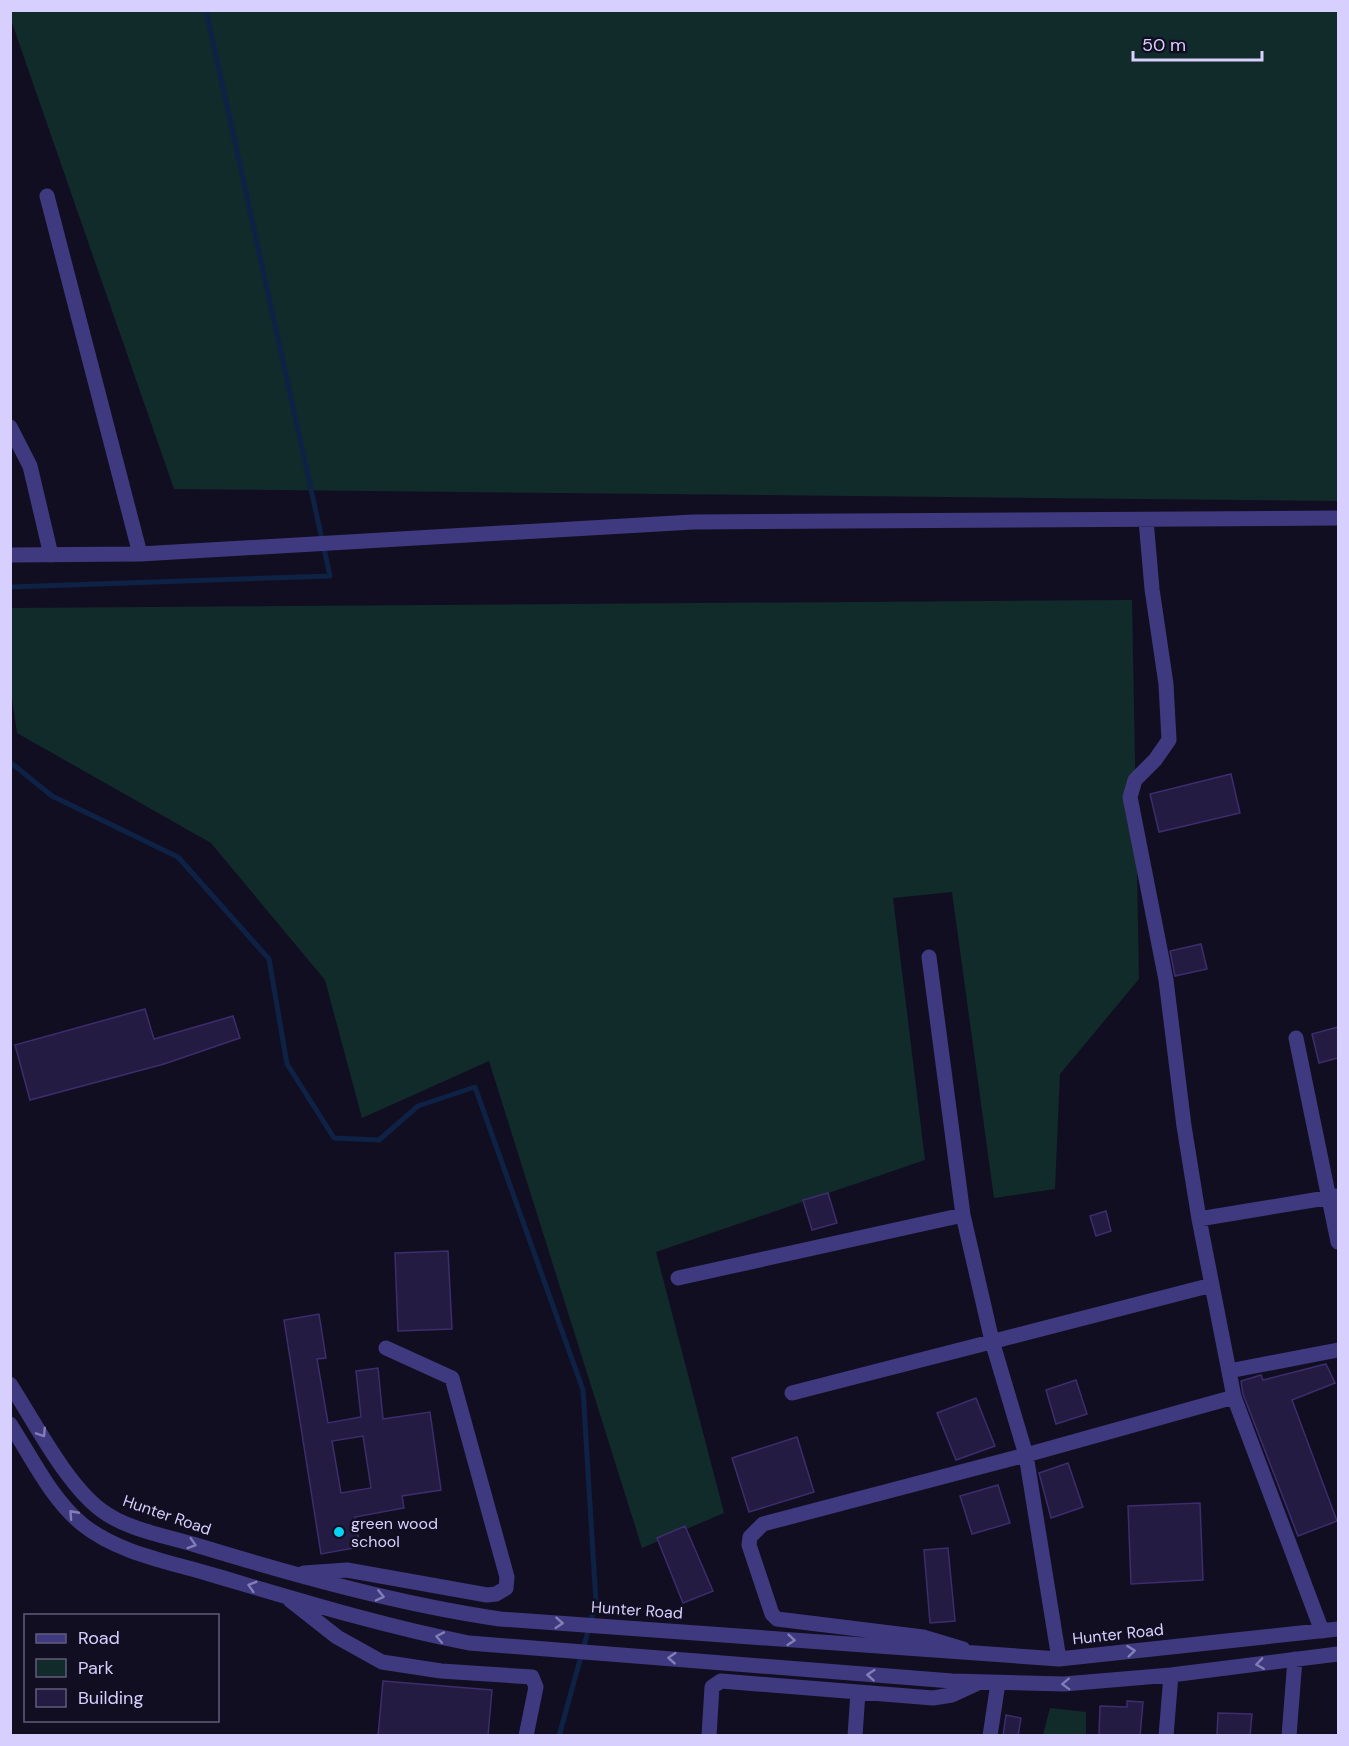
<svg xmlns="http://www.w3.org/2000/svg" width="1349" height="1746" font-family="'DM Sans',sans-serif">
  <rect width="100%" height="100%" fill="#120e22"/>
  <path fill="#112b2b" d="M10,11h1328v490l-1164,-12 -163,-469z
    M1132,600l7,379 -79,95 -5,115 -61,9 -42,-306 -59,6 32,262 -269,92 68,261 -82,35 -153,-487 -127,57 -37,-138 -114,-137 -194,-110 -6,-41 -1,-84z
    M1050,1708l36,4v23h-43z"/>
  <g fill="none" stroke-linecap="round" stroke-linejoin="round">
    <path stroke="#0e2246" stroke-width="5" d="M10,587l320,-11 -124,-566
      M10,762l42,34 126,61 91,102 18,105 47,74 45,2 39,-34 57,-19 108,303 13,212 -37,134"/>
  </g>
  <path fill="#241b42" stroke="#3c2d6d" stroke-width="1.5" fill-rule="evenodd" d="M1231,774l9,39 -81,19 -9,-38z
    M1201,944l6,25 -32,7 -5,-25z
    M145,1009l9,30 79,-23 7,22 -76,26 -134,36 -15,-55z
    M1338,1027v31l-19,5 -7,-29z
    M828,1193l9,30 -25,7 -9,-30z
    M1106,1211l5,20 -15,5 -6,-20z
    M448,1251l4,78 -54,2 -3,-78z
    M319,1314l7,44 -9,1 11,64 33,-6 -5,-46 22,-3 5,51 47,-7 11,78 -39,6 2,12 -49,9 5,30 -39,7 -37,-234zM363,1436l8,52 -30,5 -9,-52z
    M1326,1364l9,19 -43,17 45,121 -39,15 -55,-142 -2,-13 20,-6 2,5z
    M1076,1380l11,34 -31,10 -10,-34z
    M976,1398l19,48 -39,14 -19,-47z
    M797,1437l17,55 -65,20 -17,-54z
    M1068,1463l15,44 -32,11 -12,-45z
    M998,1485l12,38 -38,11 -12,-38z
    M1200,1503l3,77 -72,4 -3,-78z
    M685,1526l28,65 -30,12 -26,-65z
    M948,1548l7,73 -25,2 -6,-73z
    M383,1681l109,9 -4,46h-110z
    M1127,1701l16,1 -3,34h-41l1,-30 27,1z
    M1218,1713l34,1 -2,22h-33z
    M1006,1715l15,3 -3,18h-15z"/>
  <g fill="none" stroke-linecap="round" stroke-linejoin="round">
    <path stroke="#3f3a7f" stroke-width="15" d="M47,196l93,358
      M10,427l20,39 21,89
      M1146,520l6,69 14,95 3,56 -14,20 -20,20 -5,17 36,183 18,146 15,93 35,178 88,234
      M10,555l130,-1 553,-32 645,-4
      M929,957l34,258 29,126 34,114 33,204
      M1296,1038l42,204
      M1199,1219l139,-23
      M678,1278l285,-63
      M1229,1371l109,-21
      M10,1384c24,37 56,100 91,126 26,20 66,26 98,36 99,30 199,58 301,73l559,40 279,-30
      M792,1393l420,-108
      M10,1424c21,32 41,75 72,100 35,29 88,38 131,51 85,25 169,51 256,68l483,38 112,3 107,-9 167,-21
      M304,1573l43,-3 140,25 9,-1 10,-6 1,-11 -55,-199 -66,-30
      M290,1600l47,37 45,25 59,9 91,6 4,10 -10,49
      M963,1649l-40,-12 -146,-18 -5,-5 -23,-69 1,-8 13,-13 263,-69 208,-58
      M709,1736l3,-49 9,-6 212,17 19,-3 24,-11
      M855,1736l3,-44
      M990,1736l8,-53
      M1166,1736l5,-61
      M1289,1736l6,-77"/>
  </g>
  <defs><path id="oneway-chevron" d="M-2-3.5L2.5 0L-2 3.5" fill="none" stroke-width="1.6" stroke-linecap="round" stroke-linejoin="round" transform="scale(1.5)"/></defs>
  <g stroke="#837eb8">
    <use href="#oneway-chevron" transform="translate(42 1433) rotate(57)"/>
    <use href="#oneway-chevron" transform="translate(73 1514) rotate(-132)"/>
    <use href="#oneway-chevron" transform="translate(192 1544) rotate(17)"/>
    <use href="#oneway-chevron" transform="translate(252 1586) rotate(-163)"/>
    <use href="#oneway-chevron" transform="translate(380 1596) rotate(13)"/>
    <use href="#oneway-chevron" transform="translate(559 1623) rotate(4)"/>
    <use href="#oneway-chevron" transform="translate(440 1637) rotate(-169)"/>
    <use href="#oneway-chevron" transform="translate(791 1640) rotate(5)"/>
    <use href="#oneway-chevron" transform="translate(1131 1651) rotate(-6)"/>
    <use href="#oneway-chevron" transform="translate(672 1658) rotate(-176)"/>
    <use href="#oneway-chevron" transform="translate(1260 1664) rotate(172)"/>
    <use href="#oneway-chevron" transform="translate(871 1675) rotate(-176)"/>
    <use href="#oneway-chevron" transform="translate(1066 1684) rotate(178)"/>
  </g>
  <circle fill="#07d3f3" stroke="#120e22" stroke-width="2" cx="339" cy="1532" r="6"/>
  <g text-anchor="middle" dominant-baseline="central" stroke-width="5" stroke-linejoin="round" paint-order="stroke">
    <g font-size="16" fill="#d7d0fe" stroke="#120e22">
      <text transform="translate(167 1515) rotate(19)">Hunter Road</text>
      <text transform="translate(637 1610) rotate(4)">Hunter Road</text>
      <text transform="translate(1118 1634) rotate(-6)">Hunter Road</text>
    </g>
    <g font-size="16" fill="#d7d0fe" stroke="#120e22" text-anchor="start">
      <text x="351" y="1523">green wood<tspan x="351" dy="18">school</tspan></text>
    </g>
  </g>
  <rect width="1349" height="1746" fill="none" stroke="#d7d0fe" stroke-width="24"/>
  <rect x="24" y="1614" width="195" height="108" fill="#120e22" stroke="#615c7a" stroke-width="1.5"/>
  <rect x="36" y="1634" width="30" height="9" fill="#3f3a7f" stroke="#615c7a" stroke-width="1.5"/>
  <text x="78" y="1644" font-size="18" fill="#d7d0fe">Road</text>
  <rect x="36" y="1659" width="30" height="18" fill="#112b2b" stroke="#615c7a" stroke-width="1.5"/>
  <text x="78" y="1674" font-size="18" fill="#d7d0fe">Park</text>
  <rect x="36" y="1689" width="30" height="18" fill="#241b42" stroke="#615c7a" stroke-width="1.5"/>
  <text x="78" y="1704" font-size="18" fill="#d7d0fe">Building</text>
  <path d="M1133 51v9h129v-9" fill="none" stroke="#d7d0fe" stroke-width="3"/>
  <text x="1142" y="51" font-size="18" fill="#d7d0fe" stroke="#120e22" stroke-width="4.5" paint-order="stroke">50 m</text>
</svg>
